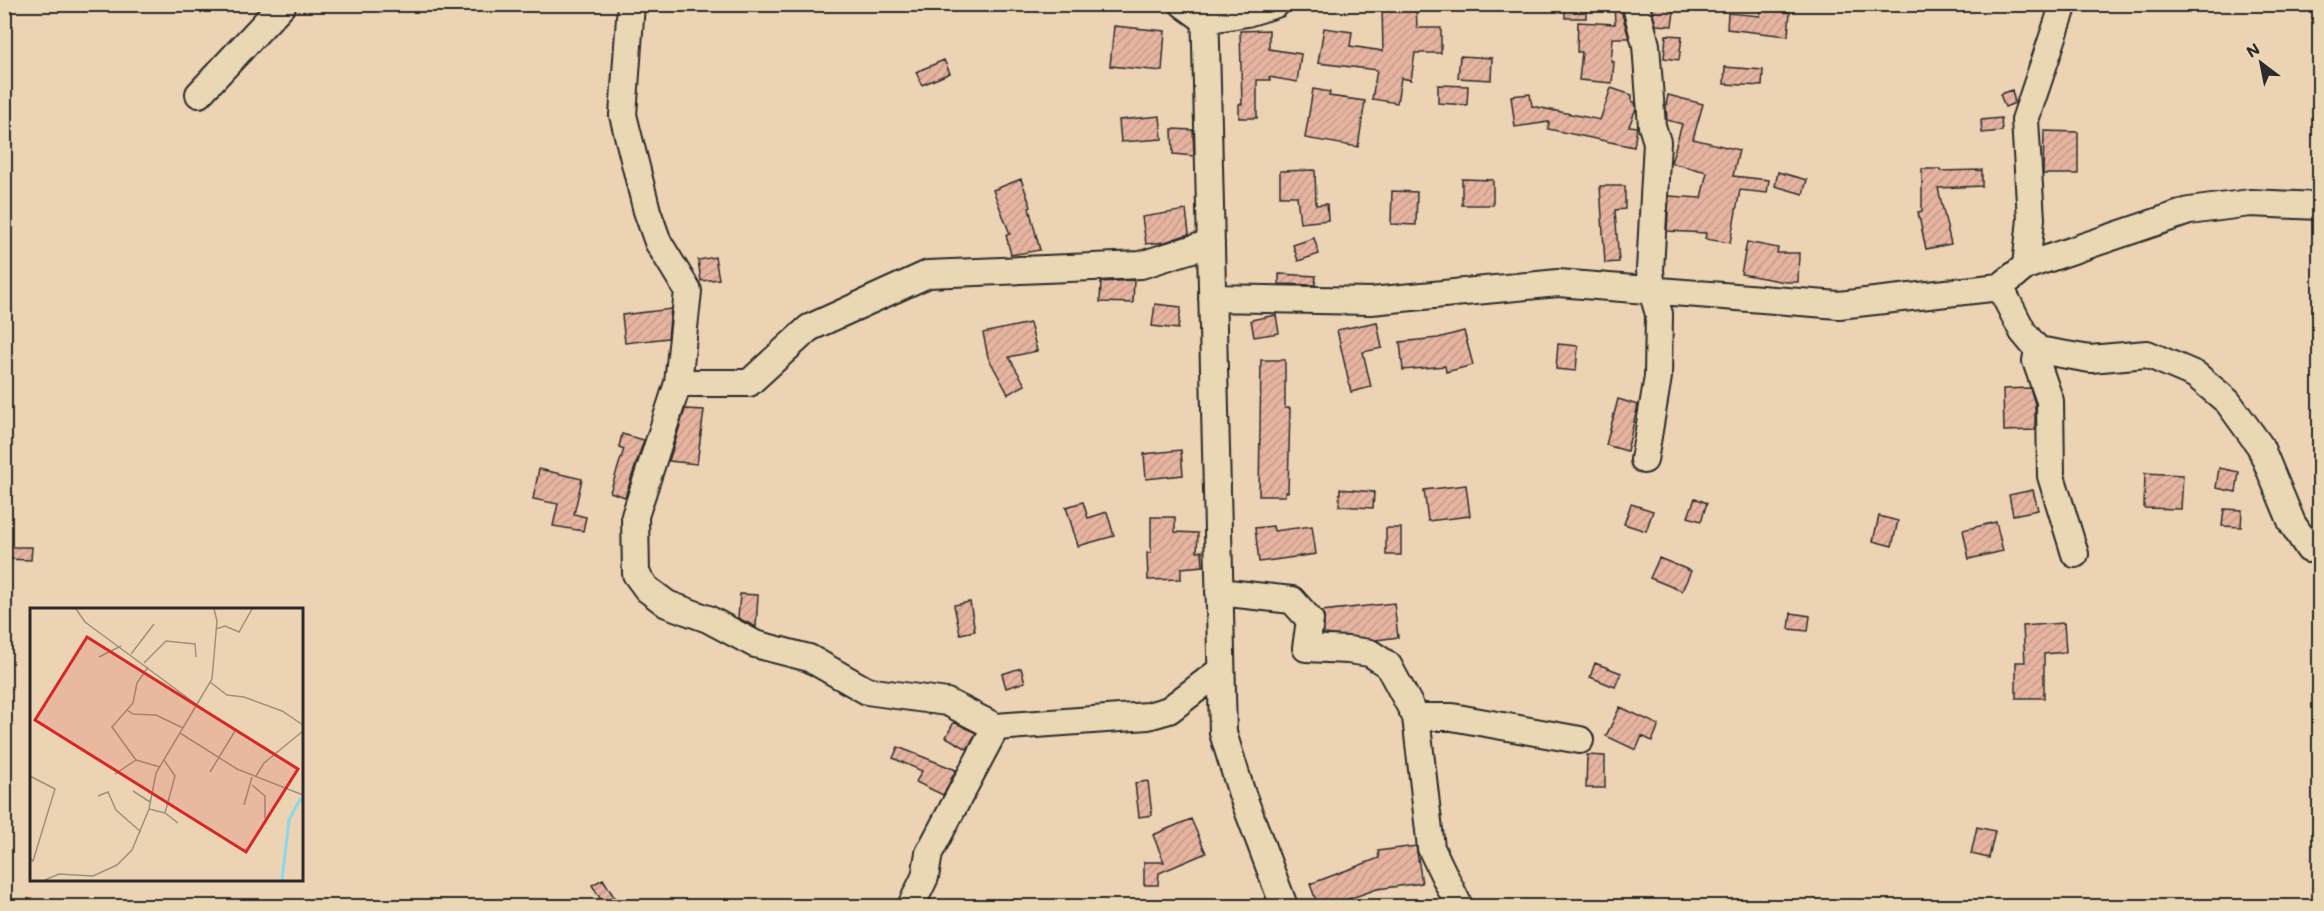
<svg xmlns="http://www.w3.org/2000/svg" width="2324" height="911" font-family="Mali,sans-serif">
  <defs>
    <pattern id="building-hatch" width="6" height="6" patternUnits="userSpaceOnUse" patternTransform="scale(1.5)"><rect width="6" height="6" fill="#e6b4a0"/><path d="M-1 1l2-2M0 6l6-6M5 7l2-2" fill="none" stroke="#c59b8a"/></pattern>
  </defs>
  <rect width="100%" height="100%" fill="#ecd3b3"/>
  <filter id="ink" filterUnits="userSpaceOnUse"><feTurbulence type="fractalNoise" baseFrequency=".0167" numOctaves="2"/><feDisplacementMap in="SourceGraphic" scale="12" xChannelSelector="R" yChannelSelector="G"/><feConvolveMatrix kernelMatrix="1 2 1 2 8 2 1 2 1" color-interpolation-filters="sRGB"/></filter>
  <g filter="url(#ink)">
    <path fill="url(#building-hatch)" stroke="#2b2b2b" stroke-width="1.5" d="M1416,4l1,24h24v25h-26l-4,27 -10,-2 -4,25 -25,-4 5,-29 -59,-7 6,-35 28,4 -2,14 33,5 -1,-46z
      M1565,4h21v14h-21z
      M1614,4h9l-1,10 7,24h-16l-2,24h3l-2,21 -33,-3 3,-28h-5l1,-30 37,2z
      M1654,4h21l-3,22 -16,-1 -3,-11z
      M1761,10l29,2 -2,24 -61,-7 1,-16 32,3z
      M1114,26l51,5 -3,40 -52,-5z
      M1269,30v19l32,5 -4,28 -28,-5 1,3h-13v38h-18v-14h3l-2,-73z
      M1666,35l16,1 -3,24 -15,-2z
      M1460,56l32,2 -1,22 -33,-2z
      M944,60l6,13 -28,12 -6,-13z
      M1725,67l38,3 -1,16 -38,-2z
      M1438,85l30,1 -1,19 -29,-2z
      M1611,88l21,7v7h3l1,7 -7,17 8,1 -3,20 -86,-18 1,-7 -34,5 -4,-31 19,-2 2,12 68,14z
      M1313,89l17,3 -1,4 36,5 -7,46 -53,-9z
      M2012,90l3,13 -10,4 -5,-13z
      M1668,95l35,9 -10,35 46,11 -6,26 36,4 -2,13 -27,-3 -10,53 -25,-4 1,-6 -39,-2 2,-35 32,2 6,-26 -36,-9 11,-39 -15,-4 -1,-14z
      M1160,116l2,23 -41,3 -2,-22z
      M2001,118l1,13 -20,2 -1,-13z
      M1172,129l21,1 1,26 -21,-2z
      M2044,131l34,1v42h-35z
      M1922,169h18v2l42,-1v16l-44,2 13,56 -25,5 -8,-37 4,-1z
      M1315,170l1,35 11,-1 1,16 -28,3 -3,-27h-17v-25z
      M1778,172l29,8 -4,14 -28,-8z
      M1021,179l10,28 -2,1 11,42 -29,5 -5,-20 4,-1 -17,-44z
      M1462,179l31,1v25h-31z
      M1600,186h25v23l-10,1 4,52 -14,1z
      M1392,191l25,1 -1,33 -25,-1z
      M1186,210l3,24 -24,8 -19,2 -4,-27z
      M1314,238l5,16 -21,7 -5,-16z
      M1747,242l31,6 -1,5h22l-1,29h-13l-44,-8z
      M715,257l4,22 -18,2 -3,-21z
      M1279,274l37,2 -1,9 -36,-1z
      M1134,280l-1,23 -33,-1 1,-20z
      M1155,304l26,3 -3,22 -26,-3z
      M671,309l-3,29 -43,5 -3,-28z
      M1276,315l3,18 -25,4 -3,-17z
      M1377,322l5,26 -19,4 8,35 -20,5 -14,-62z
      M1030,323l7,28 -28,6 16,28 -17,9 -20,-37 -5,-24z
      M1464,331l9,34 -27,7 -1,-6 -42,4 -3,-28 38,-4z
      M1558,344l20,2 -2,25 -20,-2z
      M1261,360h24v48h5l-2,84h-3v4h-26z
      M2030,388l5,16v26l-31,1 -1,-42z
      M1618,399l20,6 -11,46 -21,-6z
      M685,409l19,1 -7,54 -28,-3z
      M622,434l22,6 -19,57 -15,-5 14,-43 -5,-2z
      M1181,450l2,25 -37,4 -2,-25z
      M2219,468l20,4 -3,20 -20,-4z
      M539,469l43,10 -8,35 12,3 -3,14 -30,-5 5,-22 -25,-5z
      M2145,473l38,2 -2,34 -37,-1z
      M1466,485l4,31 -42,5 -4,-31z
      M1340,489l34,3 -1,16 -34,-2z
      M2033,490l5,20 -25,5 -4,-20z
      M1695,498l12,5 -6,18 -13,-4z
      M1083,502l5,16 19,-6 7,24 -36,10 -12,-39z
      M1631,504l22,7 -7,20 -22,-7z
      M2224,509l18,1 -1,17 -19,-1z
      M1879,516l19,5 -6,25 -19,-5z
      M1151,517h24v15l23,1 -1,19 5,-1 1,15 -22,2v11l-33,1 -1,-27h4z
      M1996,522l7,29 -34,8 -6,-29z
      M1273,526l1,5 38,-5 4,28 -57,8 -4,-34z
      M1386,528h15v27h-15z
      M5,547h27l-1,13 -26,-1z
      M1659,558l32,13 -9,20 -32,-13z
      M740,594l18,1 -2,32 -18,-9z
      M970,602l5,29 -15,3 -6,-29z
      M1394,603l4,34 -22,3 -52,-6v-18l-2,-5z
      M1791,613l19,3 -2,15 -19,-2z
      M2064,623l2,29 -22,2v44h-28v-36h9l-2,-36z
      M1595,663l26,10 -6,14 -25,-10z
      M1021,668l4,14 -19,6 -4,-14z
      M1620,707l39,18 -7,16 -10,-5 -6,14 -30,-14z
      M954,722l22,11 -9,16 -21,-12z
      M898,747l58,23 -13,25 -27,-13 6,-11 -29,-13z
      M1587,755l18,1v32h-19z
      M1148,781l4,34 -13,2 -4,-34z
      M1191,819l15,34 -47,20 -1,12h-14v-23h20l-11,-27z
      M1977,827l18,4 -6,27 -18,-4z
      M1416,846l6,37 -45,6 -48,17h-11l-8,-22 69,-26 -1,-7z
      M603,879l11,18 -11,6 -11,-18z"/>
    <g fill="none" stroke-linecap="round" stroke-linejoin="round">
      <defs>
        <path id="minor" d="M631,4l-8,111 24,96 11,31 30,49 -10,92 -43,133 1,58 11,15 20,15 41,15 47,25 54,14 58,33 80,11 49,25 152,-11 21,-6 52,-40
          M1183,4l22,16 42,-7 29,-9
          M1205,4l18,729 19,61 42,112
          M1637,10l9,35 6,81 5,16 -7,128 2,21 7,23 -1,63 -14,83
          M199,94l84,-90
          M2026,266l5,-47 -6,-99 39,-116
          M2000,287l23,45 15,18 52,9 57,-5 49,21 32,27 32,44 32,77 17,26
          M1212,298l159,3 187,-18 281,22 161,-18 26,-21 163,-55 61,-8 70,3
          M2038,350l-2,11 14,40 1,75 24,78
          M678,383h71l60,-55 119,-54 213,-9 70,-22
          M1219,592l73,8 18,20 -4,28 42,2 22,3 18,12 28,52 15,131 28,58
          M1416,717h36l128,23
          M911,906l14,-29 4,-24 67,-126"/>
      </defs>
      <use href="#minor" stroke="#2b2b2b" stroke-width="30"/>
      <use href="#minor" stroke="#ead8b5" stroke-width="26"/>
    </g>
  </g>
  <g transform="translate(30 608)">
    <rect width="273" height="273" fill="#ecd3b3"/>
    <path fill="none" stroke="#8bd7eb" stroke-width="3" d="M252,272l7,-60 12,-22"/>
    <path fill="none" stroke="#9f907d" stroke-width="1.5" d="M46,1l9,13 119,88M186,21l9,-3 14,6 13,-23M101,46l23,-30M69,49l22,-11M114,55l22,-22 29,3 1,13M118,59l-11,16 -4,20 -21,24 24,33 24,7M180,74l17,13 17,2 38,14 21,14M97,102l6,4 23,1 27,13M150,125l57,36 66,26M134,152l11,16 -10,37M180,164l25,-41M85,166l21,-14M0,168l25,13 -22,72 -3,-3M226,168l8,-13 39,-32M222,177l13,11v22M103,183l17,11M68,188l10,-4 8,18 25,22M214,197l8,-28M119,201l16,4 13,10M15,272l14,-6 34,2 24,-11 15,-15 17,-41 7,-36 56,-94 5,-58 -3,-12"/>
    <path fill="#d62828" fill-opacity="0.15" stroke="#d62828" stroke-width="3" d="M57,29l211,132 -52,83 -211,-132z"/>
    <rect width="273" height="273" fill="none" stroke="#2b2b2b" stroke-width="3"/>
  </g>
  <rect width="2324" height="911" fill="none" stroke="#ead8b5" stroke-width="24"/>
  <rect x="12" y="12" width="2300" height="887" fill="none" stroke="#2b2b2b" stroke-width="2" filter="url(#ink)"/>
  <g transform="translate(2261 63) rotate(328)" stroke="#ead8b5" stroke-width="4.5" paint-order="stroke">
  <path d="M0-4.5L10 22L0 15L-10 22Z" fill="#2b2b2b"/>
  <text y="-9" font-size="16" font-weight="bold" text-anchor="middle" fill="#2b2b2b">N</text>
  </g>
</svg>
